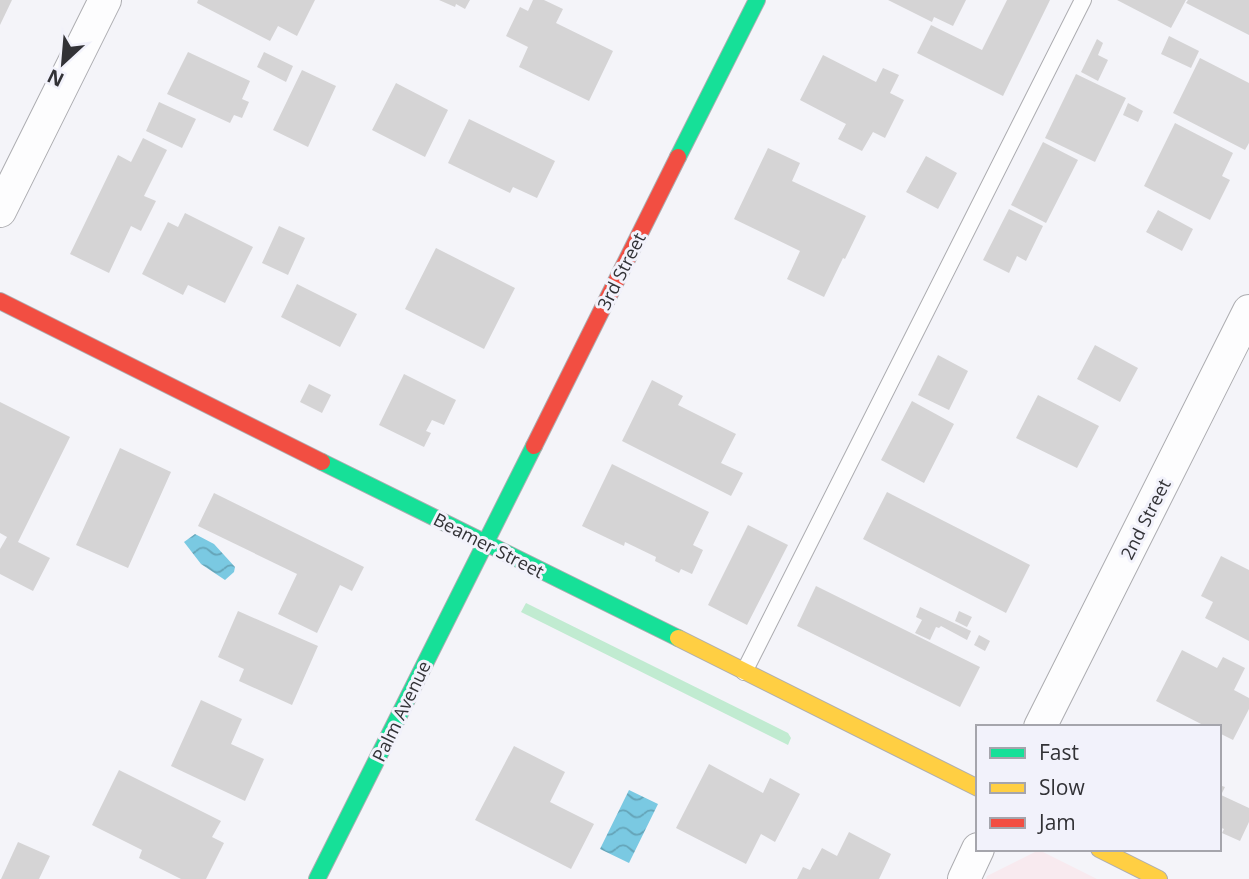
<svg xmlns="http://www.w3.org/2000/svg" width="1249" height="879" font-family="'Open Sans',sans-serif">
  <defs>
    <pattern id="water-waves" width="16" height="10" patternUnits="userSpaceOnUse" patternTransform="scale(1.75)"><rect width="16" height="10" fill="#7ac9e2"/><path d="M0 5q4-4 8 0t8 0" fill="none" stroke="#65a4b8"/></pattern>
  </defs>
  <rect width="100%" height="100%" fill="#f4f4f9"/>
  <path fill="#f8eaef" d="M1039,850l58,29h-111l1,-3z"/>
  <path fill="#c1ebd1" d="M526,603l262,130 3,5 -3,7 -267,-133z"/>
  <path fill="url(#water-waves)" d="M195,534l19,10 21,23 -1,5 -9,8 -24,-16 -17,-22z
    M629,790l29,14 -29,59 -29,-14z"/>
  <path fill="#d5d4d5" d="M0,0h12l-12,25z
    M198,0h117l-18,36 -19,-10 -8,15 -73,-38z
    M439,0h31l-5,9 -9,-5 -1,3z
    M533,0h11l19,9 -7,14 57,28 -24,50 -70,-34 9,-20 -22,-11 14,-29 8,4z
    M888,0h78l-13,26 -19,-9 -2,5z
    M1007,0h43l-47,96 -86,-43 14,-28 51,25z
    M1117,0h69l-15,28z
    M1188,0h61v35l-63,-32z
    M1169,36l30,15 -8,17 -30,-14z
    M1097,39l6,4 -5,12 10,5 -10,21 -17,-9z
    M188,52l62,29 -8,18 7,3 -7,16 -8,-3 -4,8 -63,-29z
    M264,52l29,14 -7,16 -29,-15z
    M823,55l53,27 7,-14 16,7 -9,18 14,7 -19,38 -12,-6 -11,19 -24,-12 8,-15 -46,-24z
    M1200,58l49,25v60l-4,7 -72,-37z
    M302,70l34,16 -28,61 -35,-17z
    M1076,74l50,24 -31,64 -50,-24z
    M396,83l52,27 -23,47 -53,-27z
    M159,102l37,17 -14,29 -36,-17z
    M1128,103l15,8 -5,11 -15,-7z
    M469,119l86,42 -18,37 -24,-11 -3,6 -62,-30z
    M1175,123l58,30 -11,23 8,4 -20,40 -66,-34z
    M143,138l24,12 -23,46 12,5 -15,30 -10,-5 -22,47 -39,-19 48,-99 13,7z
    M1043,142l35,18 -32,63 -35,-18z
    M768,148l32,15 -8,18 74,35 -21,43 -2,-1 -19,39 -37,-18 13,-28 -66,-32z
    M926,156l31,17 -19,36 -32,-17z
    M1009,209l34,17 -17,35 -9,-5 -8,17 -26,-13z
    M1158,210l35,19 -11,22 -36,-19z
    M185,213l68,34 -28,56 -37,-18 -5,10 -41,-21 26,-52 10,5z
    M279,226l26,12 -17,37 -26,-12z
    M436,248l79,40 -31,61 -79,-40z
    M297,284l60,30 -17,33 -59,-30z
    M1095,345l43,23 -18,34 -43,-23z
    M938,355l30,16 -19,39 -31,-15z
    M404,374l52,26 -12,25 -12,-5 -6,11 5,2 -7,14 -45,-22z
    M652,380l31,16 -5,9 58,29 -15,29 22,10 -12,23 -109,-55z
    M309,384l22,11 -9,18 -22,-11z
    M1038,395l61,31 -22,42 -61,-30z
    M912,401l42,23 -30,59 -43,-23z
    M0,402l70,35 -52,105 32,16 -17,33 -33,-17v-25l7,-12 -7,-4z
    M120,448l51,24 -43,96 -52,-23z
    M612,464l97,48 -16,33 10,5 -11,24 -11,-5 -2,4 -24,-12 1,-4 -31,-15 -1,4 -42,-20z
    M887,492l143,73 -24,48 -143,-74z
    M214,493l150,74 -12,24 -12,-6 -23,48 -39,-19 19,-40 -99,-48z
    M748,525l40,20 -41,80 -39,-20z
    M1221,556l28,14v71l-44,-23 8,-16 -12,-6z
    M816,586l164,81 -20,40 -163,-81z
    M920,607l51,24 -4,9 -26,-14 -2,2 -3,-1 -6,13 -15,-7 7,-13 -6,-3z
    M238,611l80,35 -26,59 -53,-24 5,-12 -26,-12z
    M959,611l13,6 -5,10 -12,-6z
    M979,635l11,6 -5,10 -11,-6z
    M1182,650l35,18 6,-11 22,11 -11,22 15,8v11l-16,31 -14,-7v-6h-12l-51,-26z
    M201,700l41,19 -11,25 33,15 -19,42 -74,-35z
    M514,746l51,26 -15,30 44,22 -23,45 -96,-49z
    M709,764l54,29 7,-15 30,16 -25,48 -14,-8 -15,30 -70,-36z
    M119,770l102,51 -9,16 12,6 -18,36h-25l-42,-21 3,-8 -50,-25z
    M1219,785l6,2 -4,8 28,13v14l-9,19 -18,-8 2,-4 -5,-2z
    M849,832l42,22 -12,25h-82l6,-12 7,3 12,-22 15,8z
    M18,842l32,14 -11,23h-38z"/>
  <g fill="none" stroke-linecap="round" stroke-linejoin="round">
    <defs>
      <path id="lane" d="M744,672l339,-672"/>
      <path id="street" d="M0,211l105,-211
        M1040,727l209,-416
        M964,879l14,-30"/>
      <path id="fast" d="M678,157l79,-157
        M322,462l356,176
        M317,879l217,-433"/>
      <path id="slow" d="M678,638l300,150
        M1099,849l60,30"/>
      <path id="jam" d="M0,301l322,161
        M534,446l144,-289"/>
    </defs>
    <use href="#lane" stroke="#acacb0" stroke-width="18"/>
    <use href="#street" stroke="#acacb0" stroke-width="34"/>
    <use href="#fast" stroke="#acacb0" stroke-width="18"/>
    <use href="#slow" stroke="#acacb0" stroke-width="18"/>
    <use href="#jam" stroke="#acacb0" stroke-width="18"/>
    <use href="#lane" stroke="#fdfdfe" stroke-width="16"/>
    <use href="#street" stroke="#fdfdfe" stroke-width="32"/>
    <use href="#fast" stroke="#16e098" stroke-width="16"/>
    <use href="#slow" stroke="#ffcf43" stroke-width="16"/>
    <use href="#jam" stroke="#f24e42" stroke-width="16"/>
  </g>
  <g text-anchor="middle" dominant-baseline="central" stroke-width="6" stroke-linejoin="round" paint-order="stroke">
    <g font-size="18" fill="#323236" stroke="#f2f2fb">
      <text transform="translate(621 271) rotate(-63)">3rd Street</text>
      <text transform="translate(1145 519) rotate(-63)">2nd Street</text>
      <text transform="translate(489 545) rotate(27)">Beamer Street</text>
      <text transform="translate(401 711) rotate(-64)">Palm Avenue</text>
    </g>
  </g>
  <rect x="976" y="725" width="245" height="126" fill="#f2f2fb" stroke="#a5a5ac" stroke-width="2"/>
  <rect x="990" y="748" width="35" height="10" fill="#16e098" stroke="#a5a5ac" stroke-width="2"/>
  <text x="1039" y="760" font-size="21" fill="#323236">Fast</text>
  <rect x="990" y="783" width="35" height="10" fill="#ffcf43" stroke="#a5a5ac" stroke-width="2"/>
  <text x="1039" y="795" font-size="21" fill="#323236">Slow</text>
  <rect x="990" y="818" width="35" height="10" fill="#f24e42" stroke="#a5a5ac" stroke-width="2"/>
  <text x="1039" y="830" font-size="21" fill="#323236">Jam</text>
  <g transform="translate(63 63) rotate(206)" stroke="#f2f2fb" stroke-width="5" paint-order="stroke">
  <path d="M0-5L12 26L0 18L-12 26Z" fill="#323236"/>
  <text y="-10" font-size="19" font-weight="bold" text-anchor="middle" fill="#323236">N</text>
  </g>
</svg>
